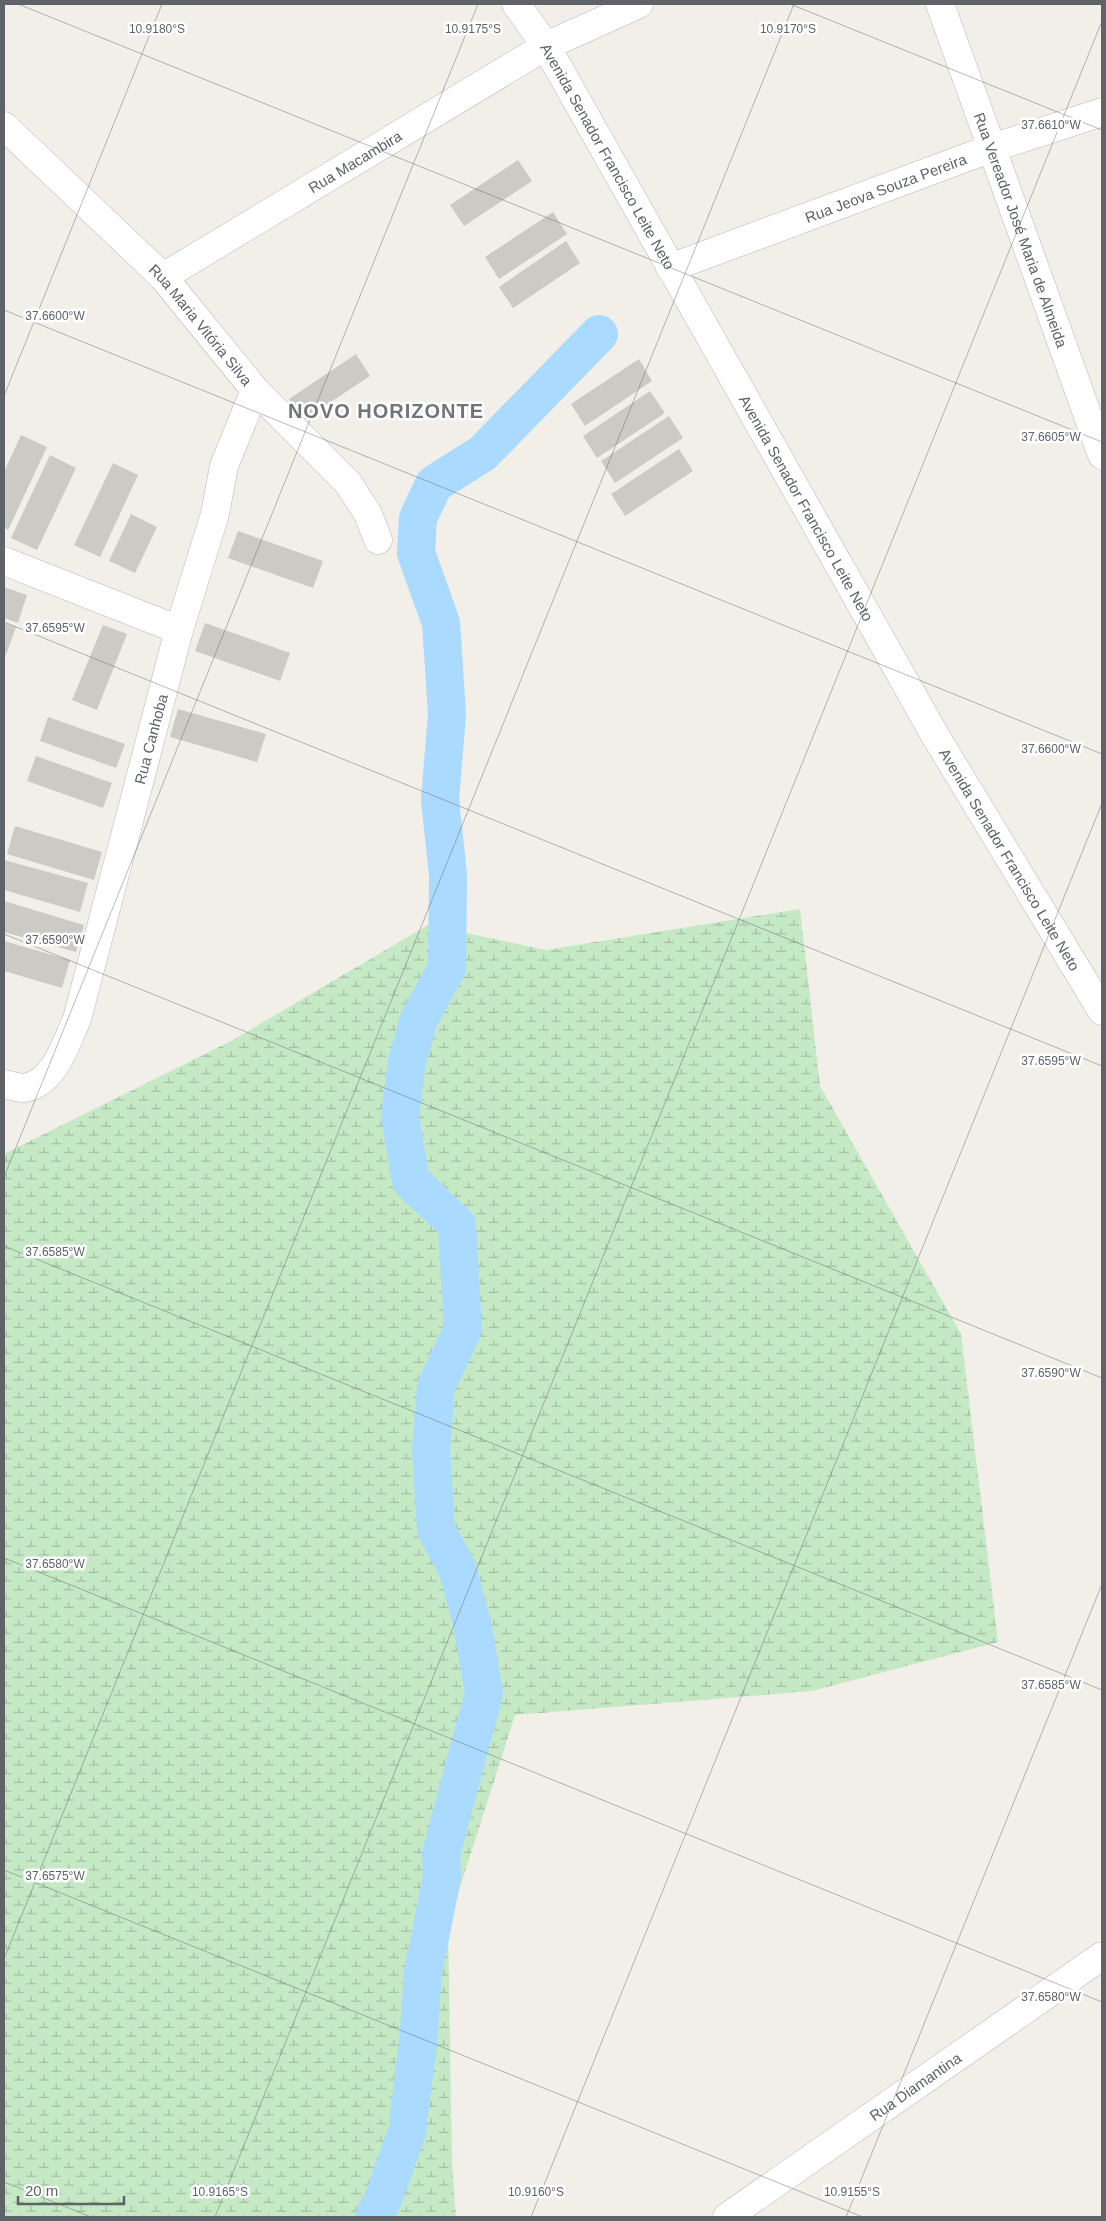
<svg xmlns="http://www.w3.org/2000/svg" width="1106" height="2221" font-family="Arial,sans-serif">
  <defs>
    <pattern id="wetland-marsh" width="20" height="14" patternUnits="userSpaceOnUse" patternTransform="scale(1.25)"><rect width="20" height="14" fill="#c5e8c5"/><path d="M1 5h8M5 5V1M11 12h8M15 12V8" fill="none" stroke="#a3c0a4"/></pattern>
  </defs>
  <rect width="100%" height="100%" fill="#f1efe8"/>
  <path fill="url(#wetland-marsh)" d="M800,909l20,177 141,248 37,308 -186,49 -297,24 -67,210 4,238 4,54h-452v-1063l229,-114 195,-115 118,25z"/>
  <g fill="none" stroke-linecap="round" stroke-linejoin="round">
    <path stroke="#aadaff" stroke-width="38" d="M374,2217l9,-18 24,-67 11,-89 5,-71 19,-95 -1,-23 43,-161 -12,-70 -15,-55 -21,-38 -5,-82 5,-61 27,-58 -6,-104 -46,-44 -11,-64 7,-56 12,-42 28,-51 1,-93 -8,-75 7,-86 -6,-91 -25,-70 2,-35 16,-34 49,-31 116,-119"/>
  </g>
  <path fill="#cccac5" d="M518,160l14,21 -68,45 -14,-21z
    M553,212l14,22 -68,45 -14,-22z
    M566,241l14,22 -67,45 -14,-21z
    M356,354l14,22 -68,45 -13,-22z
    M639,359l13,22 -67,45 -14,-22z
    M650,391l15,22 -68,45 -14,-22z
    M669,416l14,22 -68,45 -14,-22z
    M21,435l26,12 -39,83 -4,-3v-55z
    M679,449l14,22 -68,45 -14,-22z
    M50,455l26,13 -39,82 -26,-12z
    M113,463l25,12 -38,82 -26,-12z
    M131,514l26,13 -22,46 -26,-12z
    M238,531l85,30 -10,27 -85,-30z
    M4,587l23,8 -9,28 -14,-5z
    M4,623l12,4 -10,28 -2,-1z
    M205,623l85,30 -10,28 -85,-30z
    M103,625l24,9 -30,76 -25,-10z
    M178,709l88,25 -9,28 -87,-25z
    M48,717l77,27 -9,24 -76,-27z
    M36,756l76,27 -9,25 -76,-27z
    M15,826l87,26 -8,28 -87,-26z
    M4,860l84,23 -8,29 -76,-22z
    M4,901l80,24 -8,27 -72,-20z
    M4,941l66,19 -8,28 -58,-17z"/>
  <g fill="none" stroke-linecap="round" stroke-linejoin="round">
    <defs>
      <g id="street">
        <path id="s1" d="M516,4l30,42 390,691 166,274"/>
        <path id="s2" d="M940,4l162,451"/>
        <path id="s3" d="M4,126l159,151 92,113 93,93 20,31 10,26"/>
        <path id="s4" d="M670,268l322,-120 110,-36"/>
        <path id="s5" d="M163,277l383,-231 93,-42"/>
        <path d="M4,561l175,69"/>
        <path id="s6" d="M4,1084c6,1 13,4 19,4 31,-3 43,-45 54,-69l102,-389 36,-116 9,-48 31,-76"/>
        <path id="s7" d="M727,2217l375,-261"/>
      </g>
    </defs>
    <use href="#street" stroke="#b5b8bc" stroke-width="29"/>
    <use href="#street" stroke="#fff" stroke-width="28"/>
  </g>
  <path fill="none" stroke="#5f6368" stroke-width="1" stroke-opacity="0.45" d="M18,4l1084,438M790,4l312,126M4,310l1098,444M4,396l158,-392M4,622l1098,444M4,934l1098,444M4,1177l474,-1173M4,1246l1098,444M4,1558l1098,444M4,1870l859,347M4,1959l790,-1955M4,2182l87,35M215,2217l887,-2196M531,2217l571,-1414M846,2217l256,-633"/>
  <g text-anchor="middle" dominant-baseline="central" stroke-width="5" stroke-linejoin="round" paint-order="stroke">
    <g font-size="15" fill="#5f6368" stroke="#fff">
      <text stroke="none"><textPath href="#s1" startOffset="178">Avenida Senador Francisco Leite Neto</textPath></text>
      <text stroke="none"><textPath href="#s5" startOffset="224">Rua Macambira</textPath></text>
      <text stroke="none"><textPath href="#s4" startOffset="230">Rua Jeova Souza Pereira</textPath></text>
      <text stroke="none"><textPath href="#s2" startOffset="240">Rua Vereador José Maria de Almeida</textPath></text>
      <text stroke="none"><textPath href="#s3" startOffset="280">Rua Maria Vitória Silva</textPath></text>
      <text stroke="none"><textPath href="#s1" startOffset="582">Avenida Senador Francisco Leite Neto</textPath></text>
      <text stroke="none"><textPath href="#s6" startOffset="401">Rua Canhoba</textPath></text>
      <text stroke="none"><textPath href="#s1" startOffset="988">Avenida Senador Francisco Leite Neto</textPath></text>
      <text stroke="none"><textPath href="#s7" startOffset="229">Rua Diamantina</textPath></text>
    </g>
    <g font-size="20" font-weight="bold" letter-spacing="1" fill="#70757a" stroke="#fff">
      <text x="386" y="411">NOVO HORIZONTE</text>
    </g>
  </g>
  <g font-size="12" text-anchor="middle" fill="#5f6368" stroke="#fff" stroke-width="5" stroke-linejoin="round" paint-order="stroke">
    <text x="157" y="33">10.9180°S</text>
    <text x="473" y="33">10.9175°S</text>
    <text x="788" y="33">10.9170°S</text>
    <text x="1051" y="129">37.6610°W</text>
    <text x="55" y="320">37.6600°W</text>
    <text x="1051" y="441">37.6605°W</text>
    <text x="55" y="632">37.6595°W</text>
    <text x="1051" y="753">37.6600°W</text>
    <text x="55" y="944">37.6590°W</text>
    <text x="1051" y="1065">37.6595°W</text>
    <text x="55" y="1256">37.6585°W</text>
    <text x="1051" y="1377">37.6590°W</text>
    <text x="55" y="1568">37.6580°W</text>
    <text x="1051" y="1689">37.6585°W</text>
    <text x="55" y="1880">37.6575°W</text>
    <text x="1051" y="2001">37.6580°W</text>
    <text x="220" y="2196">10.9165°S</text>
    <text x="536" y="2196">10.9160°S</text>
    <text x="852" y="2196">10.9155°S</text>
  </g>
  <rect width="1106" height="2221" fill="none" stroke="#5f6368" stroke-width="10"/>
  <path d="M18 2196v8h106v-8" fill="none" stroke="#5f6368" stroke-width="2.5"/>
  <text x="25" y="2196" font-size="15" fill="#5f6368" stroke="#ffffff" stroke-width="4" paint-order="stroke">20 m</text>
</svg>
